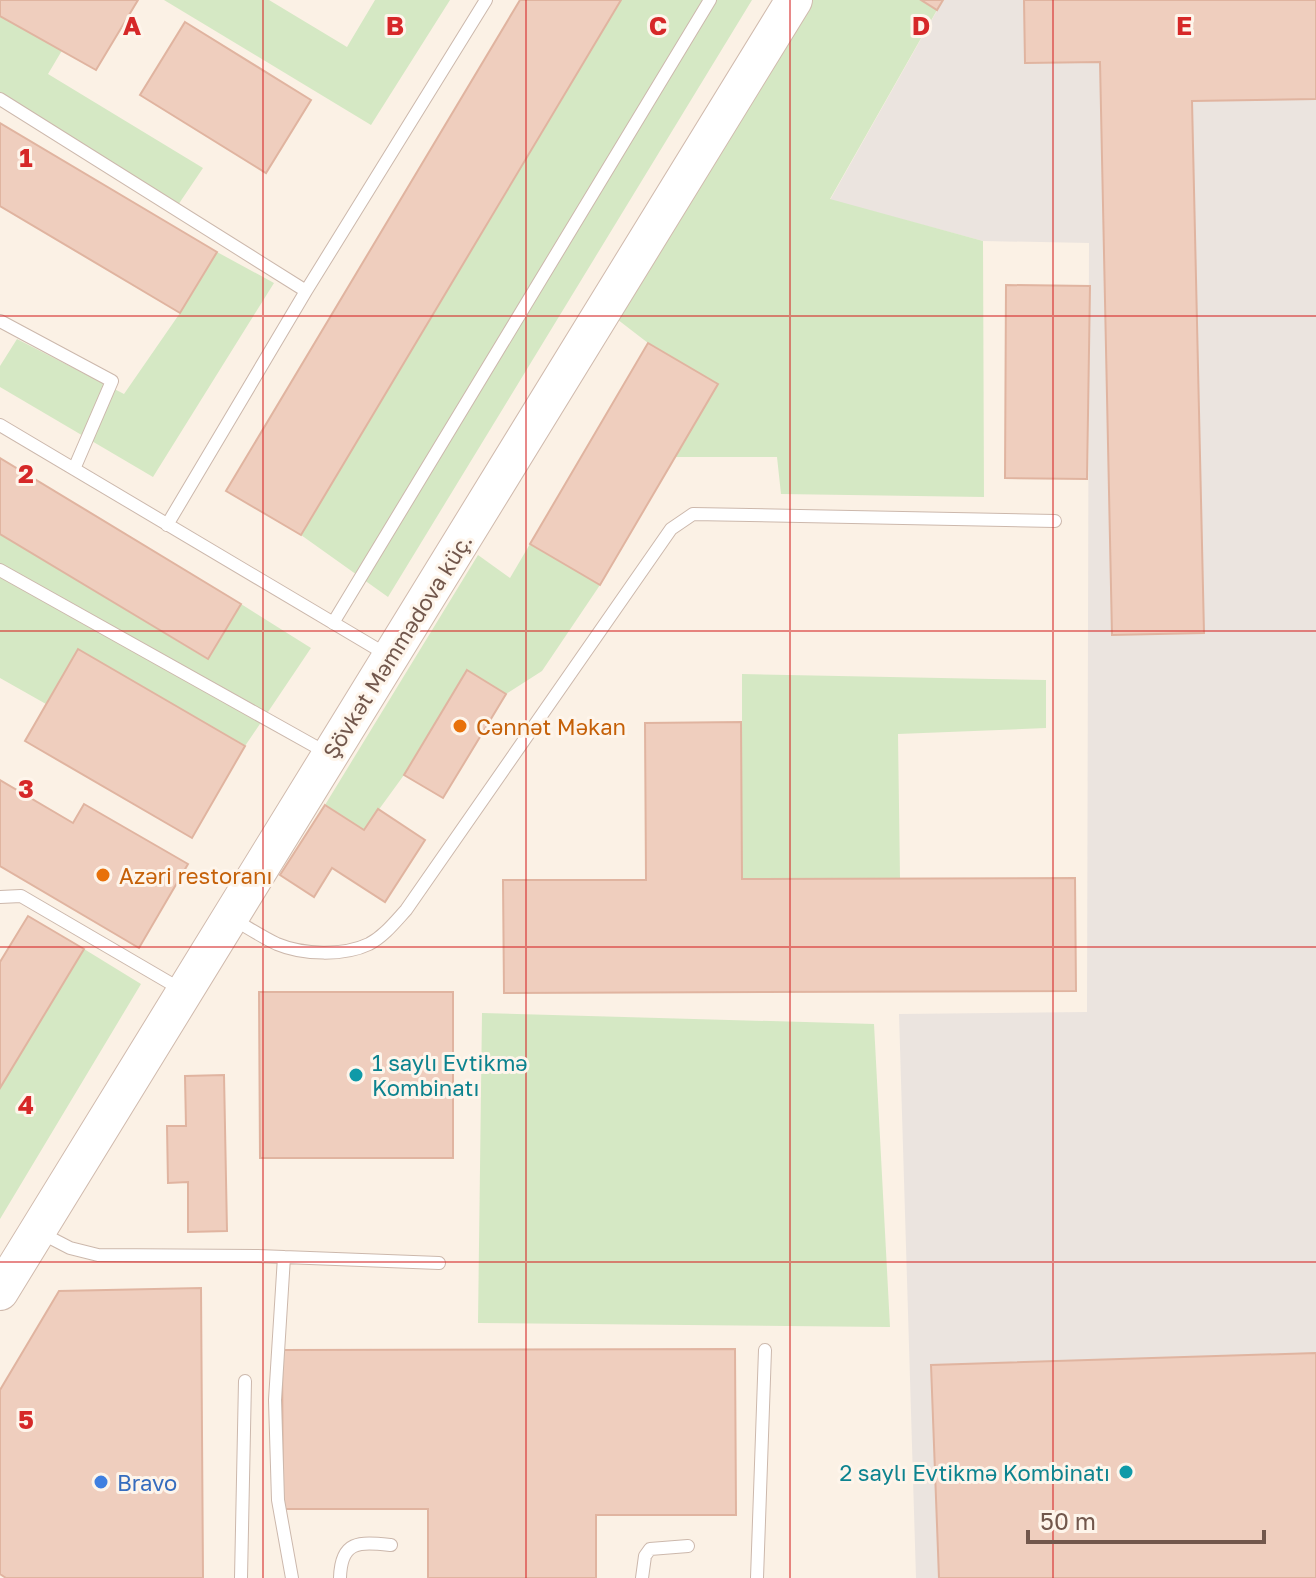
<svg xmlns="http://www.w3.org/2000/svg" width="1316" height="1578" font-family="'Golos Text',sans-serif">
  <rect width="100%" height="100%" fill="#fbf1e5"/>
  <path fill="#ebe4df" d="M943,0h373v1578h-400l-17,-564 188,-2 2,-769 -106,-2 -153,-41z"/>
  <path fill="#d5e8c4" d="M0,0h92l-44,74 155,94 -27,40 -176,-109z
    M164,0h105l78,47 28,-47h75l-79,125z
    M621,0h131l-364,597 -87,-62z
    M809,0h112l16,10 -107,189 153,42 1,256 -203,-3 -4,-37h-102l42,-73 -69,-41 -35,-27z
    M217,252l57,31 -121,194 -153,-90v-21l17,-27 107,55 56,-81z
    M0,534l207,125 34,-55 70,44 -66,98 -167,-97 -32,55 -46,-26z
    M530,544l70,41 -58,86 -36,23 -38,-23 -64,104 -40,55 -39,-25 153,-250 32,23z
    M742,674l304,6v48l-148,6 2,144 -158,1z
    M84,949l57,35 -141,235v-131z
    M482,1013l392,11 16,303 -412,-4z"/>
  <path fill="#efcebe" stroke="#e0b4a0" stroke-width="2" d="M0,0h138l-42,70 -96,-54z
    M520,0h101l-320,535 -75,-44z
    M921,0h22l-6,10z
    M921,0h22l-6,10z
    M1024,0h292v99l-124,2 12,532 -92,2 -12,-573 -75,1z
    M185,22l126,78 -45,73 -126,-78z
    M0,123l217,129 -37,61 -180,-107z
    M1006,285l84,1 -3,193 -82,-1z
    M648,343l70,41 -118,201 -70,-41z
    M0,458l241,146 -33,55 -208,-125z
    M78,649l167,97 -53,92 -167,-97z
    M467,670l39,24 -63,104 -39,-23z
    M741,722l1,157 333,-1 1,113 -572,2 -1,-113h143l-1,-157z
    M0,780l73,43 11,-19 104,60 -49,84 -139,-82z
    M325,805l39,25 14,-21 47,31 -40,62 -53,-34 -18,29 -34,-22z
    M28,916l56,33 -84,139v-126z
    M259,992h194v166h-193z
    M224,1075l3,156 -39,1v-50l-20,1 -1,-57h19l-1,-50z
    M201,1288l2,290h-197l-6,-4v-184l59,-99z
    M735,1349l1,166h-140v63h-168v-69h-145l-1,-159z
    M1316,1353v225h-377l-8,-213z"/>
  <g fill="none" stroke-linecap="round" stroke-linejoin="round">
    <defs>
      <path id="service" d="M0,99l306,192
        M0,321l112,60 -38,88
        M0,425l389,231
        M167,525l139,-234 180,-291
        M0,570l327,183
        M333,623l377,-623
        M0,897l21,-1 161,94
        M233,919c14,8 29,18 44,25 26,11 67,12 92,0 15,-8 26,-22 37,-34l265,-381 22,-15 362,7
        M39,1232l31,16 28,7 160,1 181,7
        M284,1257l-9,143 3,100 14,78
        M241,1578l4,-197
        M340,1578c1,-38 19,-36 51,-33
        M642,1578l3,-22 5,-7 38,-3
        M757,1578l8,-228"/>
      <path id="secondary" d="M0,1292l794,-1292"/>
    </defs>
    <use href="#service" stroke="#ccb8ac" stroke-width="14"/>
    <use href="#secondary" stroke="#d0baad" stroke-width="38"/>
    <use href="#service" stroke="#fff" stroke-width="12"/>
    <use href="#secondary" stroke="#fff" stroke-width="36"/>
  </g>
  <path fill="none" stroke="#d62828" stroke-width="2" stroke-opacity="0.55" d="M263,0v1578M526,0v1578M790,0v1578M1053,0v1578M0,316h1316M0,631h1316M0,947h1316M0,1262h1316"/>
  <g fill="#e8710a" stroke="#fef5eb" stroke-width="3">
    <circle cx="460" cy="726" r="8"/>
    <circle cx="103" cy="875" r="8"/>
  </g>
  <g fill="#0f9aa8" stroke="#fef5eb" stroke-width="3">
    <circle cx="356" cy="1075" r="8"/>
    <circle cx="1126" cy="1472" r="8"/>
  </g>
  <circle fill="#3f7fe0" stroke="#fef5eb" stroke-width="3" cx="101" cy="1482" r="8"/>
  <g text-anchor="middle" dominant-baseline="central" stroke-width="6" stroke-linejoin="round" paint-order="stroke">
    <g font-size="22" fill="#72574c" stroke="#fef5eb">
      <text transform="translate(397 646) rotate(-58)">Şövkət Məmmədova küç.</text>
    </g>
    <g font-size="22" fill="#c56008" stroke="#fef5eb" text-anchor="start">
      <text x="476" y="726">Cənnət Məkan</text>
      <text x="119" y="875">Azəri restoranı</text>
    </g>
    <g font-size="22" fill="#0d838f" stroke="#fef5eb" text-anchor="start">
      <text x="372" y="1062">1 saylı Evtikmə<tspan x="372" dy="25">Kombinatı</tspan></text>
      <text x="1110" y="1472" text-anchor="end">2 saylı Evtikmə Kombinatı</text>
    </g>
    <g font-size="22" fill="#366cbe" stroke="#fef5eb" text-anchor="start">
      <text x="117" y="1482">Bravo</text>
    </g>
  </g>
  <g font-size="26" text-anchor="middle" font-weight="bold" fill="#d62828" stroke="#fef5eb" stroke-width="6" stroke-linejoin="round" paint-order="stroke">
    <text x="132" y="35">A</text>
    <text x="395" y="35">B</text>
    <text x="658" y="35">C</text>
    <text x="921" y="35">D</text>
    <text x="1184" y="35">E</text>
    <text x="26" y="167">1</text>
    <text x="26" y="483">2</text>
    <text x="26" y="798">3</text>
    <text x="26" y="1114">4</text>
    <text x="26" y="1429">5</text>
  </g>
  <path d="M1028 1530v12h236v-12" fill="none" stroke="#72574c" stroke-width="4"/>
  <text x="1040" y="1530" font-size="24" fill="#72574c" stroke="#fef5eb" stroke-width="6" paint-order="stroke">50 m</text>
</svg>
